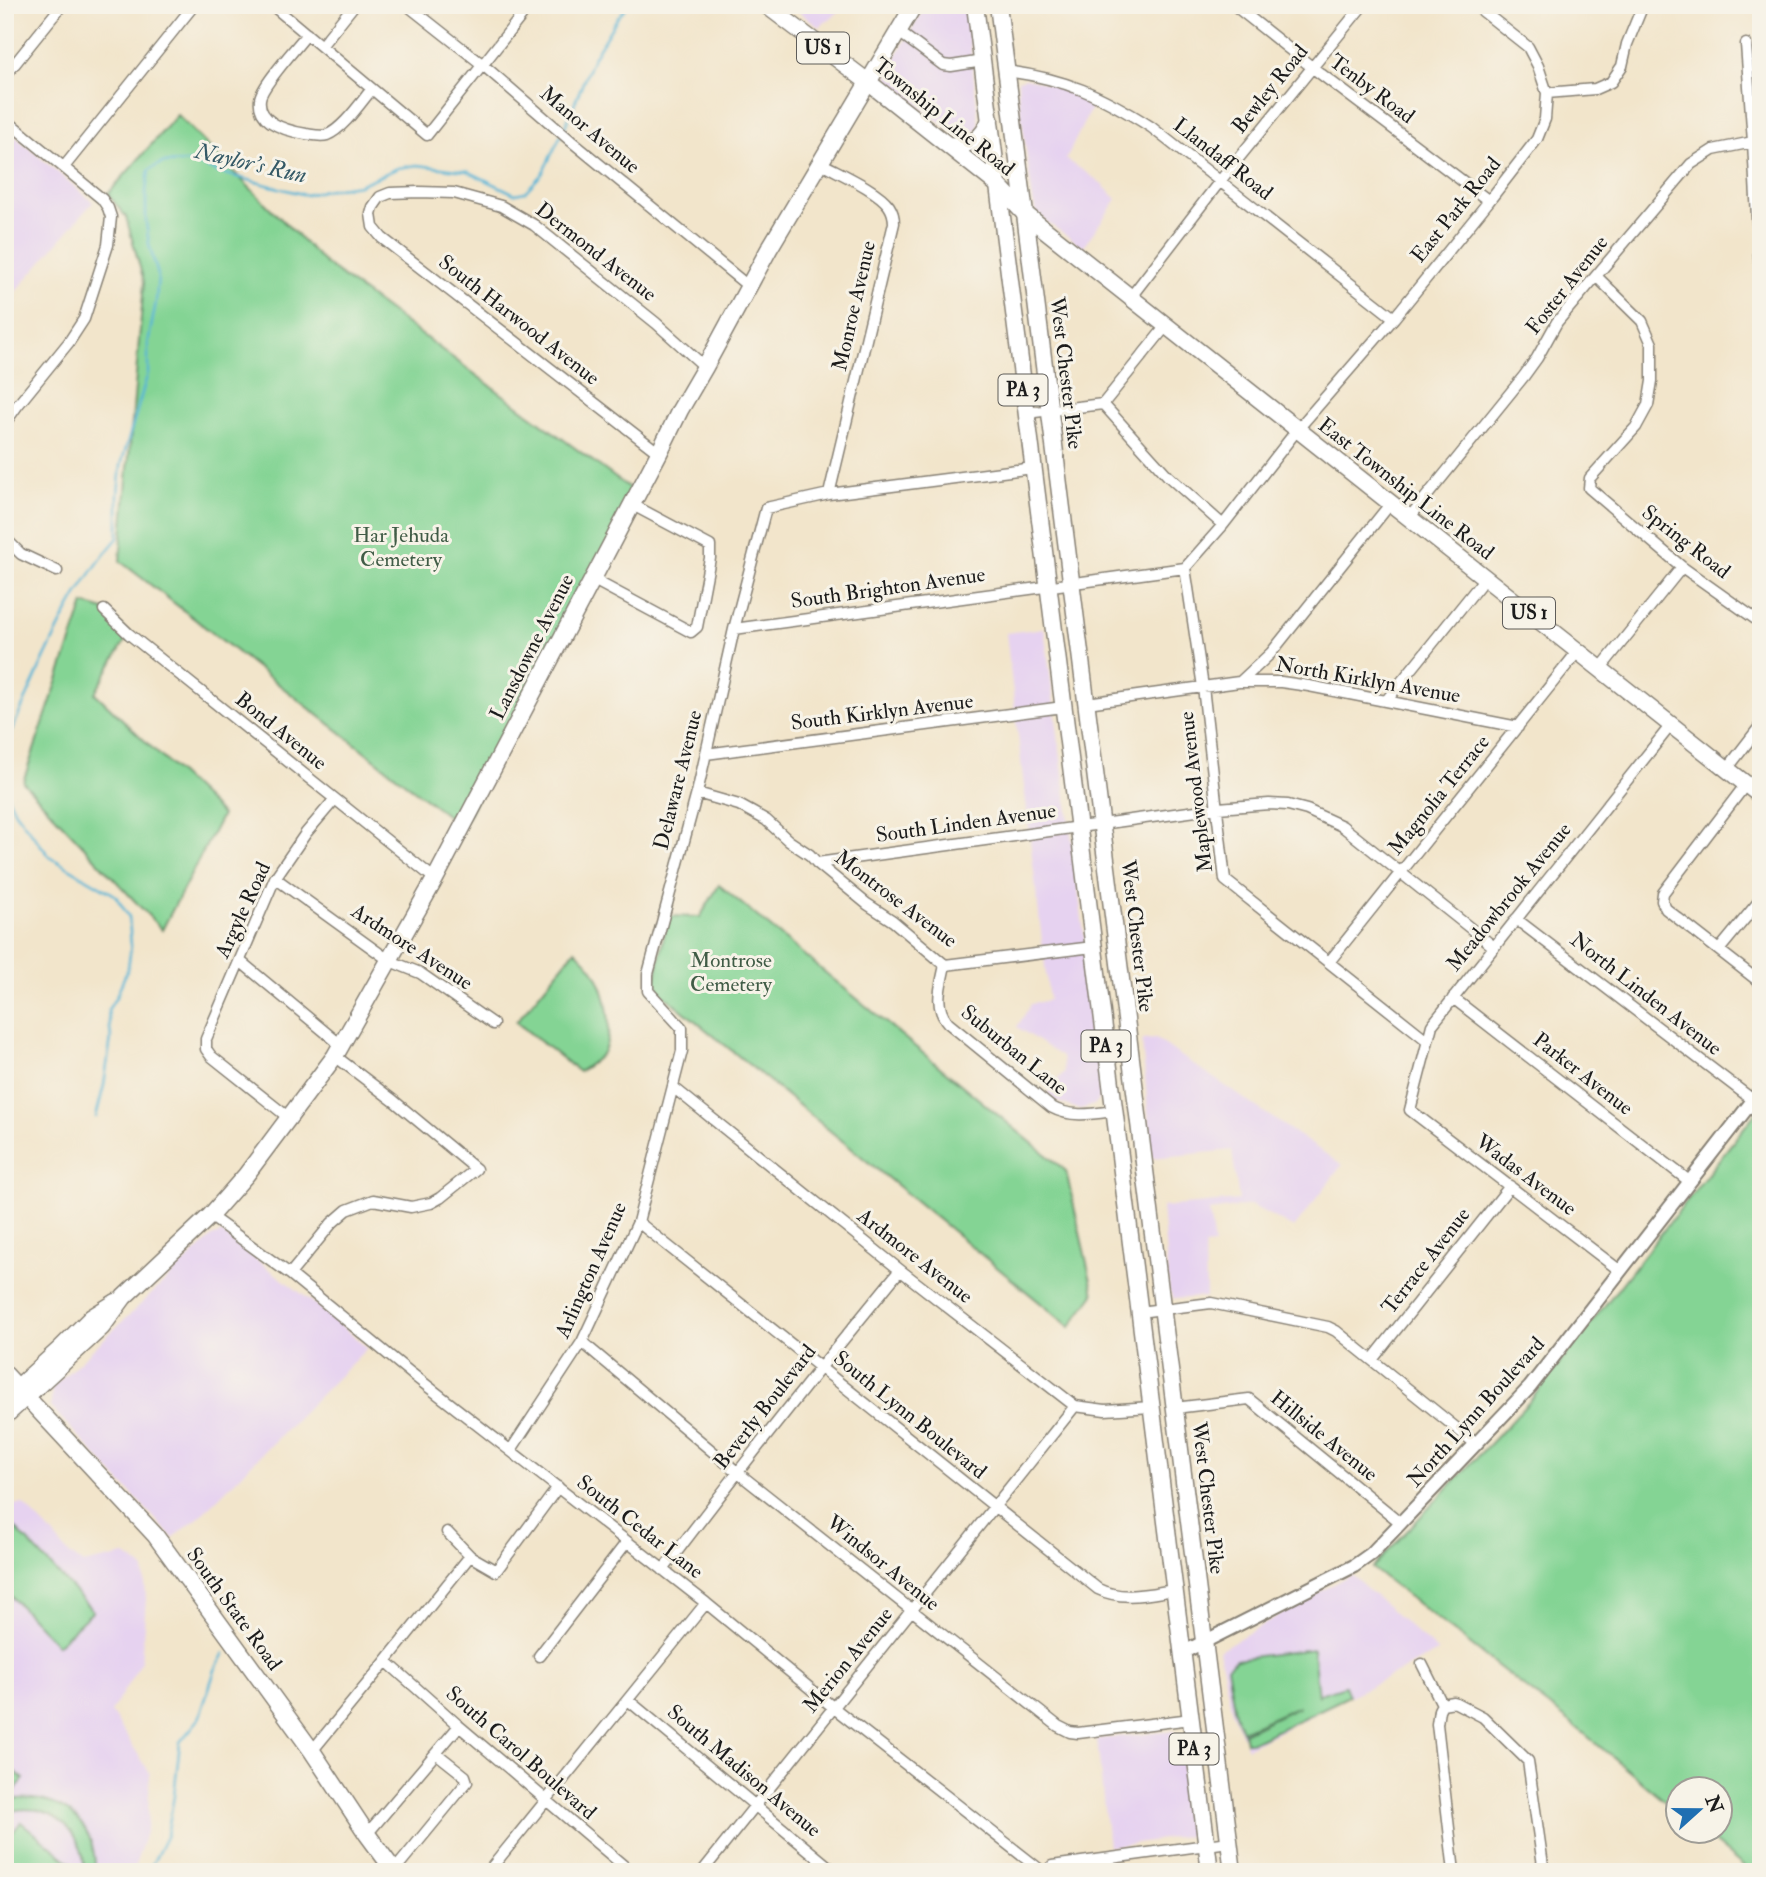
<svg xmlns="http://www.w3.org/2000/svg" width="1766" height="1877" font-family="'IM FELL Double Pica',serif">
  <rect width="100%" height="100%" fill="#f7f3e8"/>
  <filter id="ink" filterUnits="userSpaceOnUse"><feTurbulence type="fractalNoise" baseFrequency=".0143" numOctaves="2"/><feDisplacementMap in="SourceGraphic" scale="14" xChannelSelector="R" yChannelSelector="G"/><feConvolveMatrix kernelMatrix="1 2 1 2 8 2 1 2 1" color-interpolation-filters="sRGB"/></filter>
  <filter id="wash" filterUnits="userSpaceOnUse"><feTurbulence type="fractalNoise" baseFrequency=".00686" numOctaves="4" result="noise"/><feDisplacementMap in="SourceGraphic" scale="28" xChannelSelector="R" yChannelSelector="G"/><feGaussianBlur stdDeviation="1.57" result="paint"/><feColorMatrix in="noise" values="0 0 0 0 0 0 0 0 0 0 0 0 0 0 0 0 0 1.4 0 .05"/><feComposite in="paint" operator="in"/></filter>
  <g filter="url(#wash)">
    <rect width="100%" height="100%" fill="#f2e5cb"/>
    <path fill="#e6d2f0" d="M790,5h58l-29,22z
      M926,5h40l13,122 -12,10 -7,1 -71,-56 -1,-7 2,-8z
      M1026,78l30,8 38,16 -28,57 31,21 20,19 -34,48 -36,-25 -11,-11 -3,-10 -15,-109v-12z
      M5,128l88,74 -88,102z
      M1044,628l60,459 -8,17 -16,6 -19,-7 -15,-8 18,-23 -2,-15 -45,-30 14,-23 18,-4 -43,-367z
      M1156,1039l186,126 -48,63 -43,-23 -42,6 5,34 -9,1 1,51 -33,2 -4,-9 -7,-83 77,-7 -7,-50 -80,8 -10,-118z
      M222,1233l106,81 39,34 -170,171 -24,19 -122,-131 1,-19 160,-151z
      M23,1504l24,24 21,25 15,11 42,-9 19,14 2,30 -5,64 -30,49 39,61 -3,56 -14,43h-128v-364l3,-3z
      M1351,1574l87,78 -191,96 -15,-35 -13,-63z
      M1174,1731l4,4 13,100 -83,12 -11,-108z"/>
    <path fill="#84d494" stroke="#507858" stroke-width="2" d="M177,115l150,150 309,228 -174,334 -342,-266 24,-279 -18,-65 -18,-23z
      M84,604l20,6 25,24 -34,59 127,122 -60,115 -139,-148z
      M719,885l347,286 28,123 -24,33 -410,-335 -5,-11 13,-65 32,1z
      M575,950c7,7 14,13 19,21 13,22 20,56 10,80 -4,8 -18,15 -25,21l-63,-50z
      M1761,1106v766h-11l-48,-40h18v-42h-42v22l-92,-77 -214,-167 157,-166z
      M5,1517l88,94 -36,34 -52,-55z
      M1313,1649l5,48 1,-3 26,-8 4,10 -96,46h-8l-2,-9 56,-27 -57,25 -7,-17 -8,-47 9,-8z
      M15,1772l9,7 -17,21c49,-8 90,19 88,72h-11c2,-43 -38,-74 -79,-59v-29z
      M21,1822l50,41 -7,9h-59v-30z"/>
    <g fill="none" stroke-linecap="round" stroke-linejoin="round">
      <path stroke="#58b5d6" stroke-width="2.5" d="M564,129l29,-71 23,-38 12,-15
        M5,748l6,-16c31,-67 58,-139 107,-194v-44l3,-29 27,-92v-29l8,-42 2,-27 -9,-31 -3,-22v-31l3,-21 13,-7 31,-1 25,10 88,23 18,-5 35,-5 39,-17 19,-3 50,6 48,23 10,-2 17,-18 19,-39
        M5,791l10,21 35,45 65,38 14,22 2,29 -3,22 -12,29 -8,13 3,28 -7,47 -8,32
        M148,1872l19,-37 7,-39 6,-54 19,-23 16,-49 9,-17"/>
    </g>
  </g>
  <g filter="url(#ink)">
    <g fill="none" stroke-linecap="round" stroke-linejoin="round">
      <defs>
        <path id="minor" d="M272,5l155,130 103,-130
          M407,5l76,60 88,76 177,145
          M1234,5l79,63 176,133
          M899,32l44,33 8,1 32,-5
          M307,34c-10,13 -46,52 -47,65 -3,25 28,32 46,35 7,1 15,3 21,1 16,-6 34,-33 45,-46
          M1746,44l7,98 8,150
          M321,46l33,-41
          M1006,71c60,8 95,24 145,56l243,191
          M5,76l57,-71
          M1547,93l48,-4 16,-7 11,-16 5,-22 16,-39
          M5,119l97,80 6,9 3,9 -3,28 -24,74 -15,23 -52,64 -12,17
          M821,163c18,10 57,27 68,43 4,6 5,11 5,17l-65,271
          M64,167l130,-162
          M1596,276l46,45 10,23v37l-4,24 -12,22 -46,51 -1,10 93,79 79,56
          M1130,298l90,-117 143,-176
          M1103,404l65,72 55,49
          M1103,404l63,-78
          M1026,413l77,-9
          M659,453l-277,-215 -9,-11 -2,-13 2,-7 7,-10 10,-4 29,-1 35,1 47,13 33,19 122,98 49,44
          M1409,518l115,-142 13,-18 20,-36 134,-158 22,-14 40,-8
          M5,538l16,16 36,17
          M5,555l7,-9
          M1185,568l18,119 22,193 203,161
          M592,579l99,53 6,-5 13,-69v-12l-79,-42
          M104,610l25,24 306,245
          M734,629l451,-61 38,-43 74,-95 97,-112 95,-117 48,-62 8,-20 2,-26 -9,-27 -10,-19 -53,-42
          M1600,669l82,-102
          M1240,682l31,-29 120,-150
          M1386,701l99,-123
          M1087,703l152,-21h42l28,4 209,41
          M706,754l357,-47
          M1727,769l34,-44
          M1746,784l-83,109 -1,8 4,8 95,74
          M697,793l42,12 27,15 23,21 21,14 7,8 50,41 26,17 52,44 148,-18
          M817,863l401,-55 51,-4 19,1 19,5 35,16 152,121
          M275,878l115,83 30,12 73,51
          M1516,919l237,181
          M1719,950l42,-51
          M240,961l102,85
          M1329,962l249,-311
          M945,965c-4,20 -12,41 3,58l103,84c20,11 41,7 63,4
          M1453,998l236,183
          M673,1087l227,183 175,136 30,4 46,-3
          M289,1118l-78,-62 -5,-7v-10l69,-161 31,-45 29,-34
          M210,1216l80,58 122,100 294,229 128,105 209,164
          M638,1222l460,367c24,12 50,5 76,1
          M1619,1270l-209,-160 22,-85 239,-300
          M290,1274l42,-51 15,-13 26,-10 38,7 20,-4 9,-5 36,-29 -82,-68 -59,-45
          M1139,1312l72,-9 117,24 8,4 140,113
          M582,1342l155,130 321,254 12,6 8,1 113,-14
          M1372,1360l138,-174
          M1175,1408l74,-9 152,124
          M511,1450l71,-108 56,-120 44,-171v-23l-34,-37v-17l49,-181 37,-164 32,-121 63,-14 204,-26
          M447,1532l23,24 26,15 62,-84
          M663,1570c77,-102 156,-202 237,-300
          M539,1656l87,-113
          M386,1661l73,65 172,146
          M1422,1664l20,40
          M628,1700l207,172
          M1442,1704l12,-2 29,15 45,44 16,111
          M1442,1704l-3,6 -2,14 17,148
          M312,1751l74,-90 84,-105
          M367,1834l92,-108
          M394,1871l73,-89 -2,-6 -29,-23
          M488,1872l218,-269
          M702,1872l373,-466
          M1047,1872l5,-6 177,-24"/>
        <path id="tertiary" d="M1182,1653l172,-87 17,-12 159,-167 231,-297"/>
        <path id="primary" d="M998,185l212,1687
          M1025,214l208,1658
          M5,1374l150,161 157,216 55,83 28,38
          M5,1399l56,-51 31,-31 24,-15
          M5,1416l97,-89 22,-30 86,-81 36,-41 89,-119 100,-177 224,-426 21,-43 25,-43 64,-118 145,-244"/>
        <path id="trunk" d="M766,5l102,77 130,103 27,29 736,582
          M975,5l23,180
          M998,5l27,209
          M948,145c21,2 35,-5 42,-26"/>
      </defs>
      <use href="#minor" stroke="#878074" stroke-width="13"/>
      <use href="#tertiary" stroke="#878074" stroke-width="16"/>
      <use href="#primary" stroke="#878074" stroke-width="19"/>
      <use href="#trunk" stroke="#878074" stroke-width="19"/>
      <use href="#minor" stroke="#fff" stroke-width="10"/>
      <use href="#tertiary" stroke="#fff" stroke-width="12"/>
      <use href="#primary" stroke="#fff" stroke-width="16"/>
      <use href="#trunk" stroke="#fff" stroke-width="16"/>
    </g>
  </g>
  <g text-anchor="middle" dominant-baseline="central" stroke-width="6" stroke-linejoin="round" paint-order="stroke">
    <g fill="#f7f3e8" stroke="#5e5c59" stroke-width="2">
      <rect x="797" y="32.5" width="52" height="31" rx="5"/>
      <rect x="998.5" y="374.5" width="49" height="31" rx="5"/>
      <rect x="1503" y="597.5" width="52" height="31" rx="5"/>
      <rect x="1081.5" y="1030.5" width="49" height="31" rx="5"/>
      <rect x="1169.5" y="1733.5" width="49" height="31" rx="5"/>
    </g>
    <g font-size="19" font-weight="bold" fill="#1c1c1c">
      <text x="823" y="48">US 1</text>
      <text x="1023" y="390">PA 3</text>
      <text x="1529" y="613">US 1</text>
      <text x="1106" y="1046">PA 3</text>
      <text x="1194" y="1749">PA 3</text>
    </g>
    <g font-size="21" fill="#1c1c1c" stroke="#f7f3e8">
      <text transform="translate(1270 89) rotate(-51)">Bewley Road</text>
      <text transform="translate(1372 89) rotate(37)">Tenby Road</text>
      <text transform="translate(944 117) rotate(39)">Township Line Road</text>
      <text transform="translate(590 130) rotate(40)">Manor Avenue</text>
      <text transform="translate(1223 159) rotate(38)">Llandaff Road</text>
      <text transform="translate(1456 210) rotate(-51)">East Park Road</text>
      <text transform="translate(596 252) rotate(38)">Dermond Avenue</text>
      <text transform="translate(1567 285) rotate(-52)">Foster Avenue</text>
      <text transform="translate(854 306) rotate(-77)">Monroe Avenue</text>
      <text transform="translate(519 320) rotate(38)">South Harwood Avenue</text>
      <text transform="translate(1066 373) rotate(83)">West Chester Pike</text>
      <text transform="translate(1406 489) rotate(38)">East Township Line Road</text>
      <text transform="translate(1686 542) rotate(38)">Spring Road</text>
      <text transform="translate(888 588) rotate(-8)">South Brighton Avenue</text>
      <text transform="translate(532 647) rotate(-63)">Lansdowne Avenue</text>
      <text transform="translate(1368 680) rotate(10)">North Kirklyn Avenue</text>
      <text transform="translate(882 712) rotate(-7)">South Kirklyn Avenue</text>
      <text transform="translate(281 731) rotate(39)">Bond Avenue</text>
      <text transform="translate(678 780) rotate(-76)">Delaware Avenue</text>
      <text transform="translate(1196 792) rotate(-97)">Maplewood Avenue</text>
      <text transform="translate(1439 795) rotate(-51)">Magnolia Terrace</text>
      <text transform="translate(966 823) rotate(-8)">South Linden Avenue</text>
      <text transform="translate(1509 897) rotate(-51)">Meadowbrook Avenue</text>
      <text transform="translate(896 899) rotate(37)">Montrose Avenue</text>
      <text transform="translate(243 910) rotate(-65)">Argyle Road</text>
      <text transform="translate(1137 936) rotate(83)">West Chester Pike</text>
      <text transform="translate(412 947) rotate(33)">Ardmore Avenue</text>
      <text transform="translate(1646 994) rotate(38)">North Linden Avenue</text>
      <text transform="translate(1014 1050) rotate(39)">Suburban Lane</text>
      <text transform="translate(1583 1074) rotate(38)">Parker Avenue</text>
      <text transform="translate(1526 1175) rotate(37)">Wadas Avenue</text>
      <text transform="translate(915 1256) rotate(38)">Ardmore Avenue</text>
      <text transform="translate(1426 1261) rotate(-52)">Terrace Avenue</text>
      <text transform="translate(591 1270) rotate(-66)">Arlington Avenue</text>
      <text transform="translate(765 1407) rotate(-52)">Beverly Boulevard</text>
      <text transform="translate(1476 1412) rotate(-48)">North Lynn Boulevard</text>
      <text transform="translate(910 1415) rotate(39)">South Lynn Boulevard</text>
      <text transform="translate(1324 1436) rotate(39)">Hillside Avenue</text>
      <text transform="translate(1208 1498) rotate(83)">West Chester Pike</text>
      <text transform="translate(640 1527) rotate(38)">South Cedar Lane</text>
      <text transform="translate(883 1563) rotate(39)">Windsor Avenue</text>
      <text transform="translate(234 1609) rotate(54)">South State Road</text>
      <text transform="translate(848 1660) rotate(-51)">Merion Avenue</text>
      <text transform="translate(521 1753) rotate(41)">South Carol Boulevard</text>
      <text transform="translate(744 1771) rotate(40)">South Madison Avenue</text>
    </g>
    <g font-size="21" fill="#405c46" stroke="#f7f3e8">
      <text x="401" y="535">Har Jehuda<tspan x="401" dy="24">Cemetery</tspan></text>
      <text x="731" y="960">Montrose<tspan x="731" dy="24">Cemetery</tspan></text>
    </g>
    <g font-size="23" font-style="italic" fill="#345966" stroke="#f7f3e8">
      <text transform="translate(251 163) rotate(13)">Naylor's Run</text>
    </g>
  </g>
  <rect width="1766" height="1877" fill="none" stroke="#f7f3e8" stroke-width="28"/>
  <g transform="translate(1699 1810) rotate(69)"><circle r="33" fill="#f7f3e8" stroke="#9f9d96" stroke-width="2"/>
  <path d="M0-5L12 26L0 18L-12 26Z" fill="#1f6fb2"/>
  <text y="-10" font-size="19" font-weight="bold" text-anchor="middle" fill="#1c1c1c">N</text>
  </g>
</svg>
